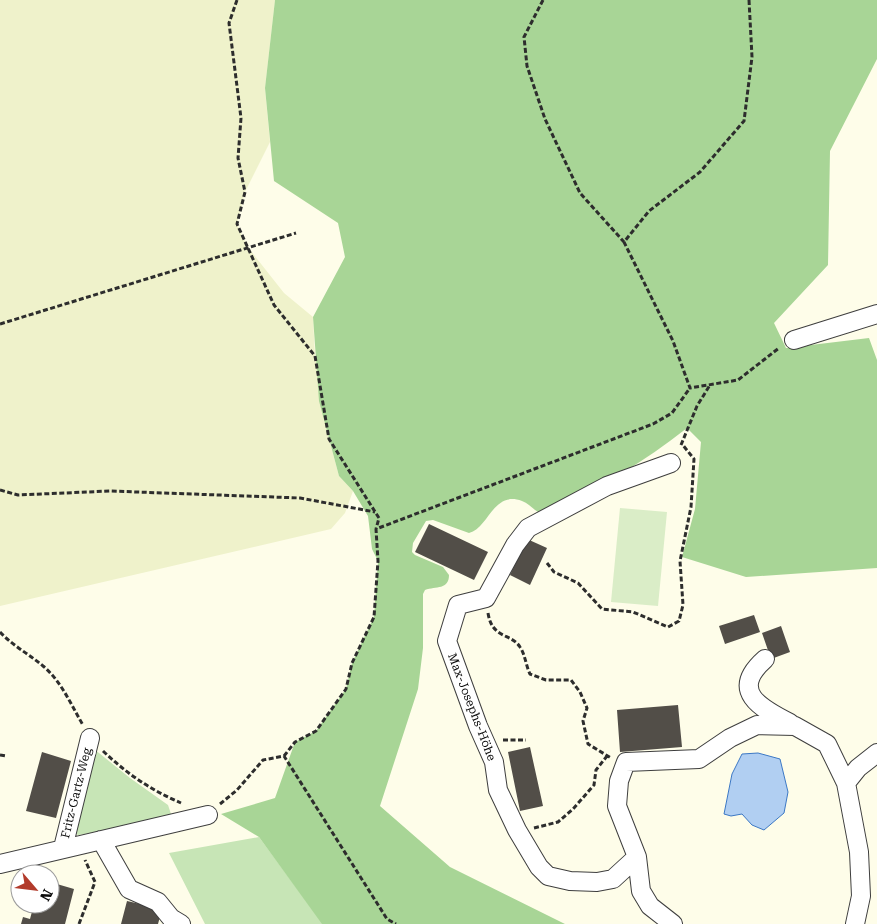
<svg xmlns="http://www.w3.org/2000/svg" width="877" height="924" font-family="'Roboto Serif',serif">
  <rect width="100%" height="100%" fill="#fefde9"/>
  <path fill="#eff2cb" d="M0,0h275l-10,88 5,54 -25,50 -8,32 10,22 37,47 29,24 2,39 14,83 10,37 14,15 -8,22 -14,16 -331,77z"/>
  <path fill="#c7e5b6" d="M94,749l36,29 38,27 5,15 -95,15 -5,-3z
    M259,837l64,87h-118l-36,-71z"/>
  <path fill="#a8d596" d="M275,0h602v59l-47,92 -2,114 -54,58 12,25 83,-10 8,22v208l-131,9 -64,-20 13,-48 6,-67 -14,-14c-45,36 -93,63 -145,86 -8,-3 -12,-10 -20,-13 -29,-11 -33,27 -53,32l-36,-13 -7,1 -13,22 -1,9 3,3 28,12 6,8c0,15 -13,11 -24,15l-2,4v54l-5,41 -38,117 70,61 115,57h-243l-63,-87 -38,-23 54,-16 20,-56 21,-11 30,-42 6,-26 22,-46 4,-56 -6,-12 -4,-33 -15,-25 -14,-15 -20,-75 -6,-84 32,-60 -7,-34 -64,-42 -9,-93z"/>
  <path fill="#daedc7" d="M620,508l47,4 -9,94 -47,-4z"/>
  <path fill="#b1cff2" stroke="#3c78c5" d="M758,753l22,6 8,33 -4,21 -20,17 -12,-5 -10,-11 -11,2 -7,-2 8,-40 10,-20z"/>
  <path fill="#524e48" d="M429,524l59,28 -14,28 -59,-28z
    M527,539l20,9 -17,37 -20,-10z
    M754,615l6,17 -35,12 -6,-18z
    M781,626l9,26 -19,7 -9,-26z
    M678,705l4,42 -62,5 -3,-42z
    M530,747l13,59 -23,5 -12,-59z
    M42,752l29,9 -15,57 -30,-7z
    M50,882l24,7 -9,35h-44l2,-7 7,2 4,-15h16z
    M127,901l35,8 -4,15h-37z"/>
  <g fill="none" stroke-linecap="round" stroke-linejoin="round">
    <defs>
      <path id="minor" d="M794,340l83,-26
        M765,659c-36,32 -5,49 25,64
        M846,783l12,-15 19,-15
        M101,840l28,49 29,13 13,16 10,6
        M63,848l27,-110
        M637,857l-24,22 -16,3 -27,-1 -22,-5 -9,-9 -22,-37 -19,-40 -4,-28 -16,-36 -31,-85 11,-36 28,-7 29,-53 13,-17 79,-42 64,-23
        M0,864l208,-49
        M673,924l-23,-18 -9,-15 -4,-34 -20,-51 2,-25 7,-19 73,-3 31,-21 27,-13 38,1 32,18 19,39 13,69 2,44 -6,28"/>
    </defs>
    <use href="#minor" stroke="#3e3e3e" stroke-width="20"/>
    <path stroke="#2d2d2d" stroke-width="3" stroke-dasharray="5 2.5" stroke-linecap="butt" d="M237,0l-8,23 12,95 -3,40 7,34 -8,32 37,81 41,51 14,83 50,79 -3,11
      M543,0l-19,37 3,29 18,53 35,74 44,49
      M749,0l3,57 -8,64 -44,51 -51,39 -25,31 49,99 17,47 48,-8 41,-32
      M0,324l296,-91
      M681,445l16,-39 13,-21
      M0,490l18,5 92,-4 190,7 75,14
      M547,563l7,9 24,11 24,26 31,3 35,15 11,-6 4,-16 -3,-44 11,-54 3,-48 -12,-15
      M488,613c4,26 23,20 32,34 5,7 6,19 10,27l16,6h25l9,12 7,16 -4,13 5,23 23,14
      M0,632c13,14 29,22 43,34 19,16 28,39 40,59
      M503,740h23
      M103,751c24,23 48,39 78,52
      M0,755l6,1
      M284,756l11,-14 21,-11 30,-42 6,-26 22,-46 4,-56 -2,-32 277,-105 19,-11 18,-25
      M220,804l17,-14 26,-30 21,-4 103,163 9,5
      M534,828l24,-6 15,-13 21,-24 2,-15 11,-14
      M79,924l16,-42 -10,-22"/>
    <use href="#minor" stroke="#fff" stroke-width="18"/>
  </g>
  <g text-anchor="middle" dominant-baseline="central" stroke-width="5" stroke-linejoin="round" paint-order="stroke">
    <g font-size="12" fill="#0b0b0b" stroke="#fff">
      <text transform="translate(472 707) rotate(69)">Max-Josephs-Höhe</text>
      <text transform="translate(76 793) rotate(-76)">Fritz-Gartz-Weg</text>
    </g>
  </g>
  <g transform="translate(35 889) rotate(118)"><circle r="24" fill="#ffffff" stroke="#9d9d9d"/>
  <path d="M0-4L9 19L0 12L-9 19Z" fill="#b23b2b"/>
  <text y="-8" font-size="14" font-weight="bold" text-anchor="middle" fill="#0b0b0b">N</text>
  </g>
</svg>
